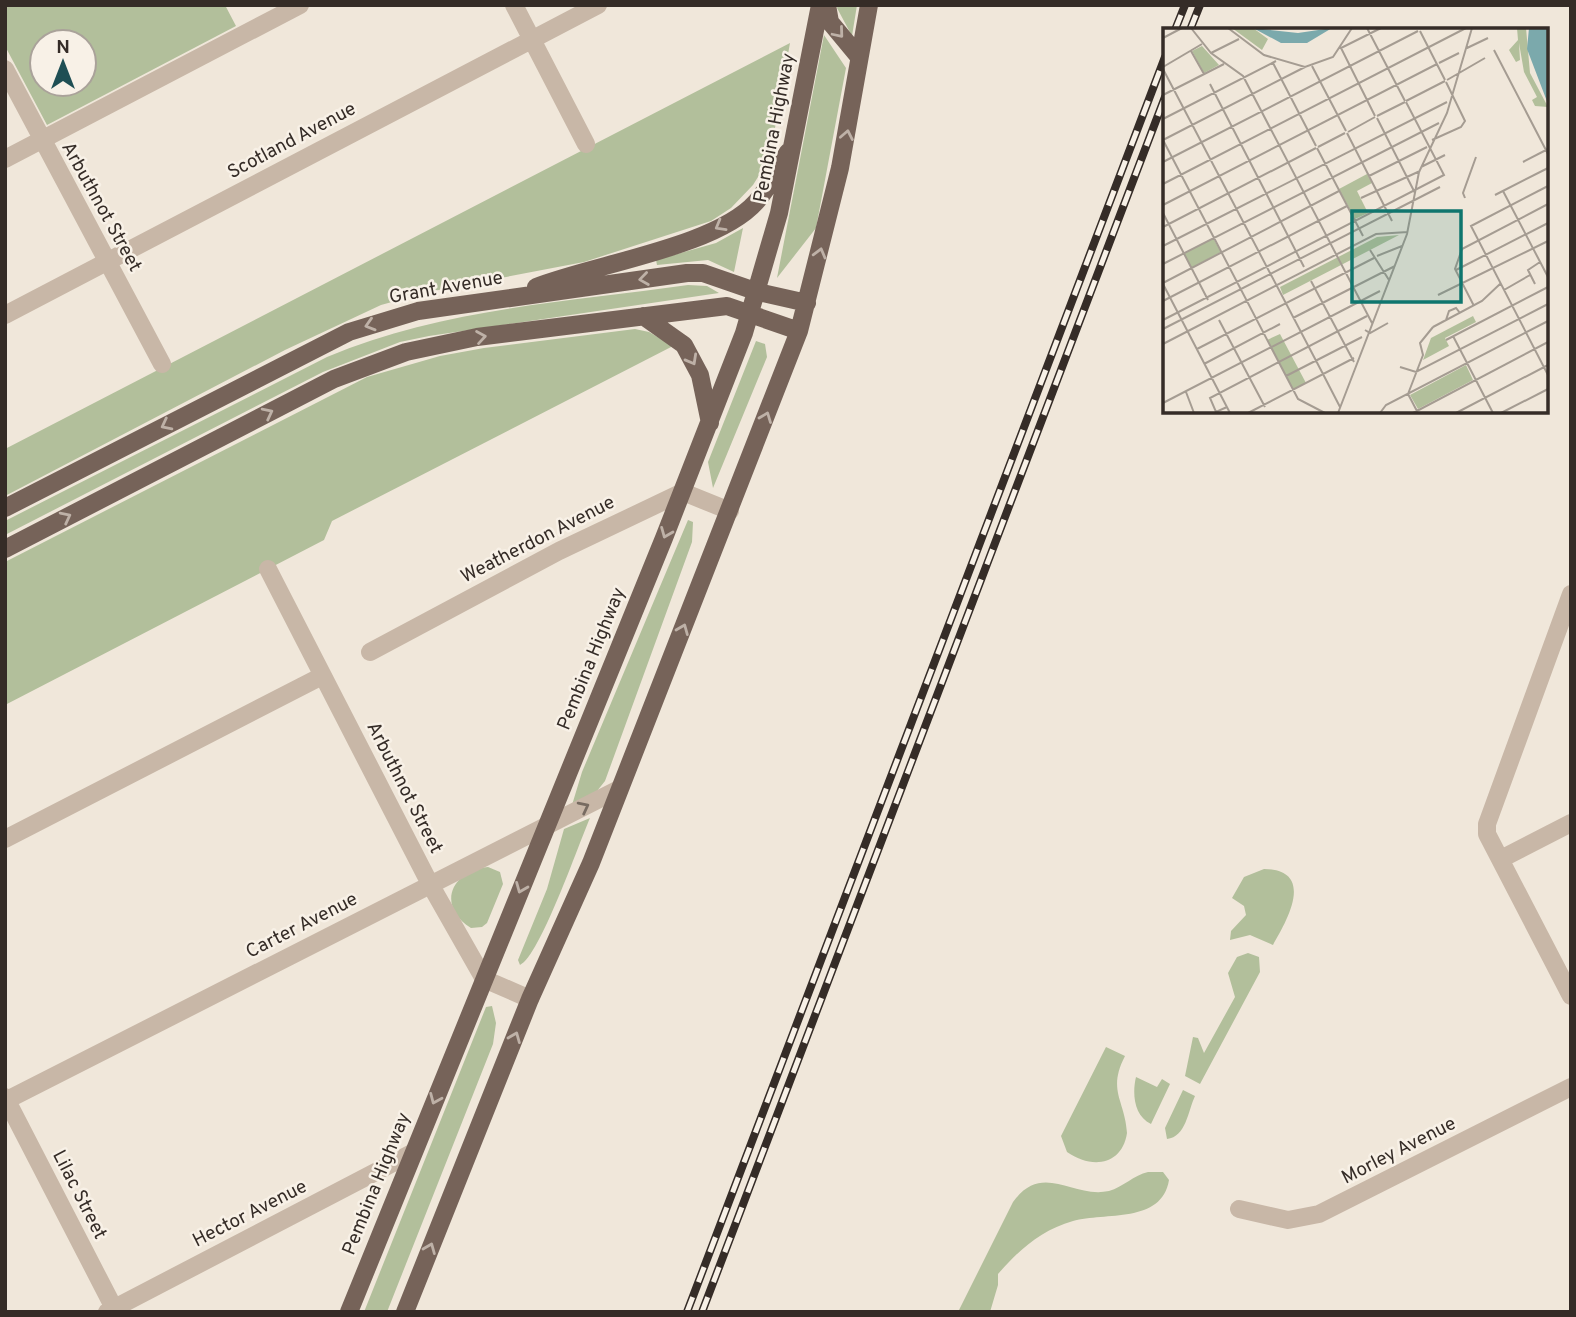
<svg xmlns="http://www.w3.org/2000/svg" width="1576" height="1317" font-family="Overpass,sans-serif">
  <rect width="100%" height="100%" fill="#f0e7da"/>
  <path fill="#b2bf9b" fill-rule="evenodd" d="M5,5h220l11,21 -189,99 -42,-79zM42,42h42v42h-42z
    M838,5h19l-5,31 -15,-28z
    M824,35l22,33 -30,160 -39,50z
    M790,43l-15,85 -9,36 -13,21 -22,23 -20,13 -127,41 -156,30 -47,13 -96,45 -280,146v-47z
    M743,228l-9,44 -26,-12 -51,5 -1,-5 60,-17z
    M688,285l19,1 12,7 -290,43 -29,6 -77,30 -318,163v-14l322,-164c113,-48 239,-55 361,-72z
    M635,329l14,3 24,14 -341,175 -8,19 -319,165v-143l362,-185 73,-21 44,-8z
    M756,341l9,3 2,13 -54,131 -5,-26z
    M688,520l5,2 -1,20 -87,239 -8,10 -25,14 10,-33z
    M590,818c-11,25 -50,138 -70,147l-2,-5 29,-71 17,-60z
    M488,867l12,5 3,12 -16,39 -5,4 -11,1c-35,-22 -20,-57 17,-61z
    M1264,869c53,1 22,53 9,76l-23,-10 -20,5 1,-9 15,-16 -2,-9 -12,-8 12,-21z
    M1248,953l11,4 1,15 -60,112 -15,-8 8,-39 5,1 6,15 31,-56 -7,-24 9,-16z
    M492,1006l4,17 -3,21 -106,268h-23l122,-305z
    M1106,1047l19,9c-18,35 0,44 2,77 -5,33 -36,36 -60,19l-6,-16z
    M1136,1077l21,10 5,-8 8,5 -19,40c-17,-8 -19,-30 -15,-47z
    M1183,1090l12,6c-7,15 -9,41 -28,43l-2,-11z
    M1148,1172h15l6,8c-7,44 -64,32 -96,41 -32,9 -54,29 -75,53v11l-8,27h-32l55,-110c30,-41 59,-3 96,-11 14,-4 25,-16 39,-19z"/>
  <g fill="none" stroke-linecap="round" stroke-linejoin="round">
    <path stroke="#c8b7a7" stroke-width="18" d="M514,5l72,139
      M5,69l157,295
      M5,159l295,-154
      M5,315l593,-310
      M268,569l162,315 54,95 46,20
      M1571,594l-84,230v10l84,162
      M370,652l189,-101 124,-59 47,19
      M5,839l317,-163
      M1501,859l70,-36
      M5,1097l111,215
      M5,1101l614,-312
      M1239,1209l49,11 31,-6 252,-127
      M107,1312l305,-159"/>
    <path stroke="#766359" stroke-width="18" d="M827,5l3,17 29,35
      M536,287c58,-23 180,-40 220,-85 13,-14 22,-34 32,-50
      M643,316l41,29 16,30 10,48
      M5,508l344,-176 69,-21 269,-38h16l55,19 49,11
      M5,549l329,-170 72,-27 71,-15 250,-31 72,25
      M349,1312l315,-774 80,-205 35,-120 41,-208
      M405,1312l125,-313 61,-136 208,-532 41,-163 29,-163"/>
    <defs>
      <path id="rail" d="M1175,30l10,-25
        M1190,30l10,-25
        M687,1312l478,-1255
        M702,1312l463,-1215"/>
    </defs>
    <use href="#rail" stroke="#352c27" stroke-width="8"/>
    <use href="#rail" stroke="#f8f1e7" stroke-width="5" stroke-dasharray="16" stroke-linecap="butt"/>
  </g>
  <defs><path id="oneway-chevron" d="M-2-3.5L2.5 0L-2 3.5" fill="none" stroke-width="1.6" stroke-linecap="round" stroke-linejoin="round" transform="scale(1.75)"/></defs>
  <g stroke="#beb1a7">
    <use href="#oneway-chevron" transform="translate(839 33) rotate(50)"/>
    <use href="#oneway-chevron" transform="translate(847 135) rotate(-79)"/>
    <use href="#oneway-chevron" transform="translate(720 226) rotate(150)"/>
    <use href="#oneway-chevron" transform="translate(820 253) rotate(-75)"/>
    <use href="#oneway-chevron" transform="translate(644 279) rotate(172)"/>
    <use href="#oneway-chevron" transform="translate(370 325) rotate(163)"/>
    <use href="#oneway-chevron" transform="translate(481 337) rotate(-9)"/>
    <use href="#oneway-chevron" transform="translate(692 360) rotate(61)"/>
    <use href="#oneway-chevron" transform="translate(268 413) rotate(-27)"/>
    <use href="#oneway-chevron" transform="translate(766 417) rotate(-69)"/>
    <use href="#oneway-chevron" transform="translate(166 425) rotate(153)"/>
    <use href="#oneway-chevron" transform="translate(66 517) rotate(-27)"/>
    <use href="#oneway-chevron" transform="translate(666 533) rotate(112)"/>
    <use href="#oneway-chevron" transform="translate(683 629) rotate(-68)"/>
    <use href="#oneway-chevron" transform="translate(521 888) rotate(112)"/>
    <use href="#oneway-chevron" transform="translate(515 1037) rotate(-68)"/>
    <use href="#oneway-chevron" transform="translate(435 1099) rotate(113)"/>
    <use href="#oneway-chevron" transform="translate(430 1248) rotate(-68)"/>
  </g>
  <use stroke="#776b61" href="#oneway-chevron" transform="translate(584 807) rotate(-27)"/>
  <g text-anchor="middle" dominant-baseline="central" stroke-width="5" stroke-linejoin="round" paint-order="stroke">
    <g font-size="19" fill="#352c27" stroke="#f8f1e7">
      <text transform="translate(775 128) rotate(-79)">Pembina Highway</text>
      <text transform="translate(292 141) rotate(-28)">Scotland Avenue</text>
      <text transform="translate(101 207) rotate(61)">Arbuthnot Street</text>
      <text transform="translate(446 288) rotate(-10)">Grant Avenue</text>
      <text transform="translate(538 540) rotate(-27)">Weatherdon Avenue</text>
      <text transform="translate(592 659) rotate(-68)">Pembina Highway</text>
      <text transform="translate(404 788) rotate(63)">Arbuthnot Street</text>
      <text transform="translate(302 926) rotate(-27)">Carter Avenue</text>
      <text transform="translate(1399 1151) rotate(-27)">Morley Avenue</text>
      <text transform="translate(377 1184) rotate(-68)">Pembina Highway</text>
      <text transform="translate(79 1195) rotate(63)">Lilac Street</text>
      <text transform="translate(250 1214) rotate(-27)">Hector Avenue</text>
    </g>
  </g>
  <g transform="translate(1163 28)">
    <rect width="385" height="385" fill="#f0e7da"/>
    <path d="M69,0h21l15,11 -6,11zM354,0h9l4,45 18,34 -13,-1 -3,-6 5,-3 -13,-25 -5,-29 1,17 -4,2 -7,-12 9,-10zM39,18l17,19 -15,8 -12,-22zM204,146l5,9 -15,8 11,22 -13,6 -16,-30zM236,207l-25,13 -91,47 -3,-8 97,-50zM50,210l8,14 -30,16 -7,-15zM310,288l3,6 -31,16 4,8 -26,14 8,-22zM117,306l26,49 -13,7 -26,-50zM303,337l7,15 -55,29 -8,-14z" fill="#b2bf9b"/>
    <path d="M90,0l45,5 34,-5 -25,15h-26zM366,0h19v76l-21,-55z" fill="#7ba9ac"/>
    <path fill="none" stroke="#a59c92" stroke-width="2" d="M28,0l20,25 32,23 129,247M65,0l36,27 41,12 28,-10 19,-29M204,0l38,73M257,3l25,49M0,10l19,-10M304,20l21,-10M331,22l54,104M28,23l13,23M48,25l28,-14M110,35l43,83M276,35l20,-10M149,38l34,65M0,39l39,-23M0,41l160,305M284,52l38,-22M47,56l94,183M0,67l61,-31M243,73l39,-20M212,88l-34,-68 40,-20M214,88l28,-14M214,90l38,75M0,91l113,-58M185,104l27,-15M184,105l45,88M0,112l135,259 27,14M0,112l142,-73M269,112l29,-13 4,-6 -19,-39M155,119l27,-14M154,120l46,88M0,134l255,-131M360,134l25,-13M258,139l24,-12M206,148l58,-29M0,156l303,-156M385,158l-77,40 77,149M340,163l45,86M332,167l53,-27M198,170l59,-27M302,170l-2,-5 13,-36M0,177l274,-141M0,185l45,87M0,199l153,-79M0,218l284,-144M207,222l19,30M214,228l25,-10M0,236l276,-141M293,242l92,-47M148,253l43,81M0,255l176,-92M0,256l67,129M372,256l-7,-14 12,-8M341,262l26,-15M275,267l110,-54M0,273l184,-95M311,278l-19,-37 7,-20 86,-45M130,290l102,-52M0,292l281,-145 -38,-73M56,292l46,87M283,292l3,-9 7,-3 4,5M270,299l49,-26 18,-17M0,301l277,-142M202,302l5,3 18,-10M290,308l40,77M283,312l102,-53M0,316l213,-110 32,-2M34,321l177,-91M41,336l76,-40M237,339l16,5 132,-68M160,346l17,33M123,348l76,-39M23,364l8,21M245,366l15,-39 -3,-12 13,-16M245,366l10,19M0,375l217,-112M64,379l-11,5 -6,-14 157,-82M85,385l106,-55M175,385l69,-179 12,-62 28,-59 25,-85M217,385l6,-8 162,-84M250,385l135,-71M293,385l92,-48M338,385l47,-24"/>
    <path fill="#0f766e" fill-opacity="0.15" stroke="#0f766e" stroke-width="3.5" d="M189,183h109v91h-109z"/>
    <rect width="385" height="385" fill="none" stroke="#352c27" stroke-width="3.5"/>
  </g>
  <rect width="1576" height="1317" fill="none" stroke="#352c27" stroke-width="14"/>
  <g transform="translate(63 63)"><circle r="33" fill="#f8f1e7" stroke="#aaa29a" stroke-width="2"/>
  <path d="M0-5L12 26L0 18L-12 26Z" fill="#1f4f54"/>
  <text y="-10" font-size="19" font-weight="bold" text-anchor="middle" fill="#352c27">N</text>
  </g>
</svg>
